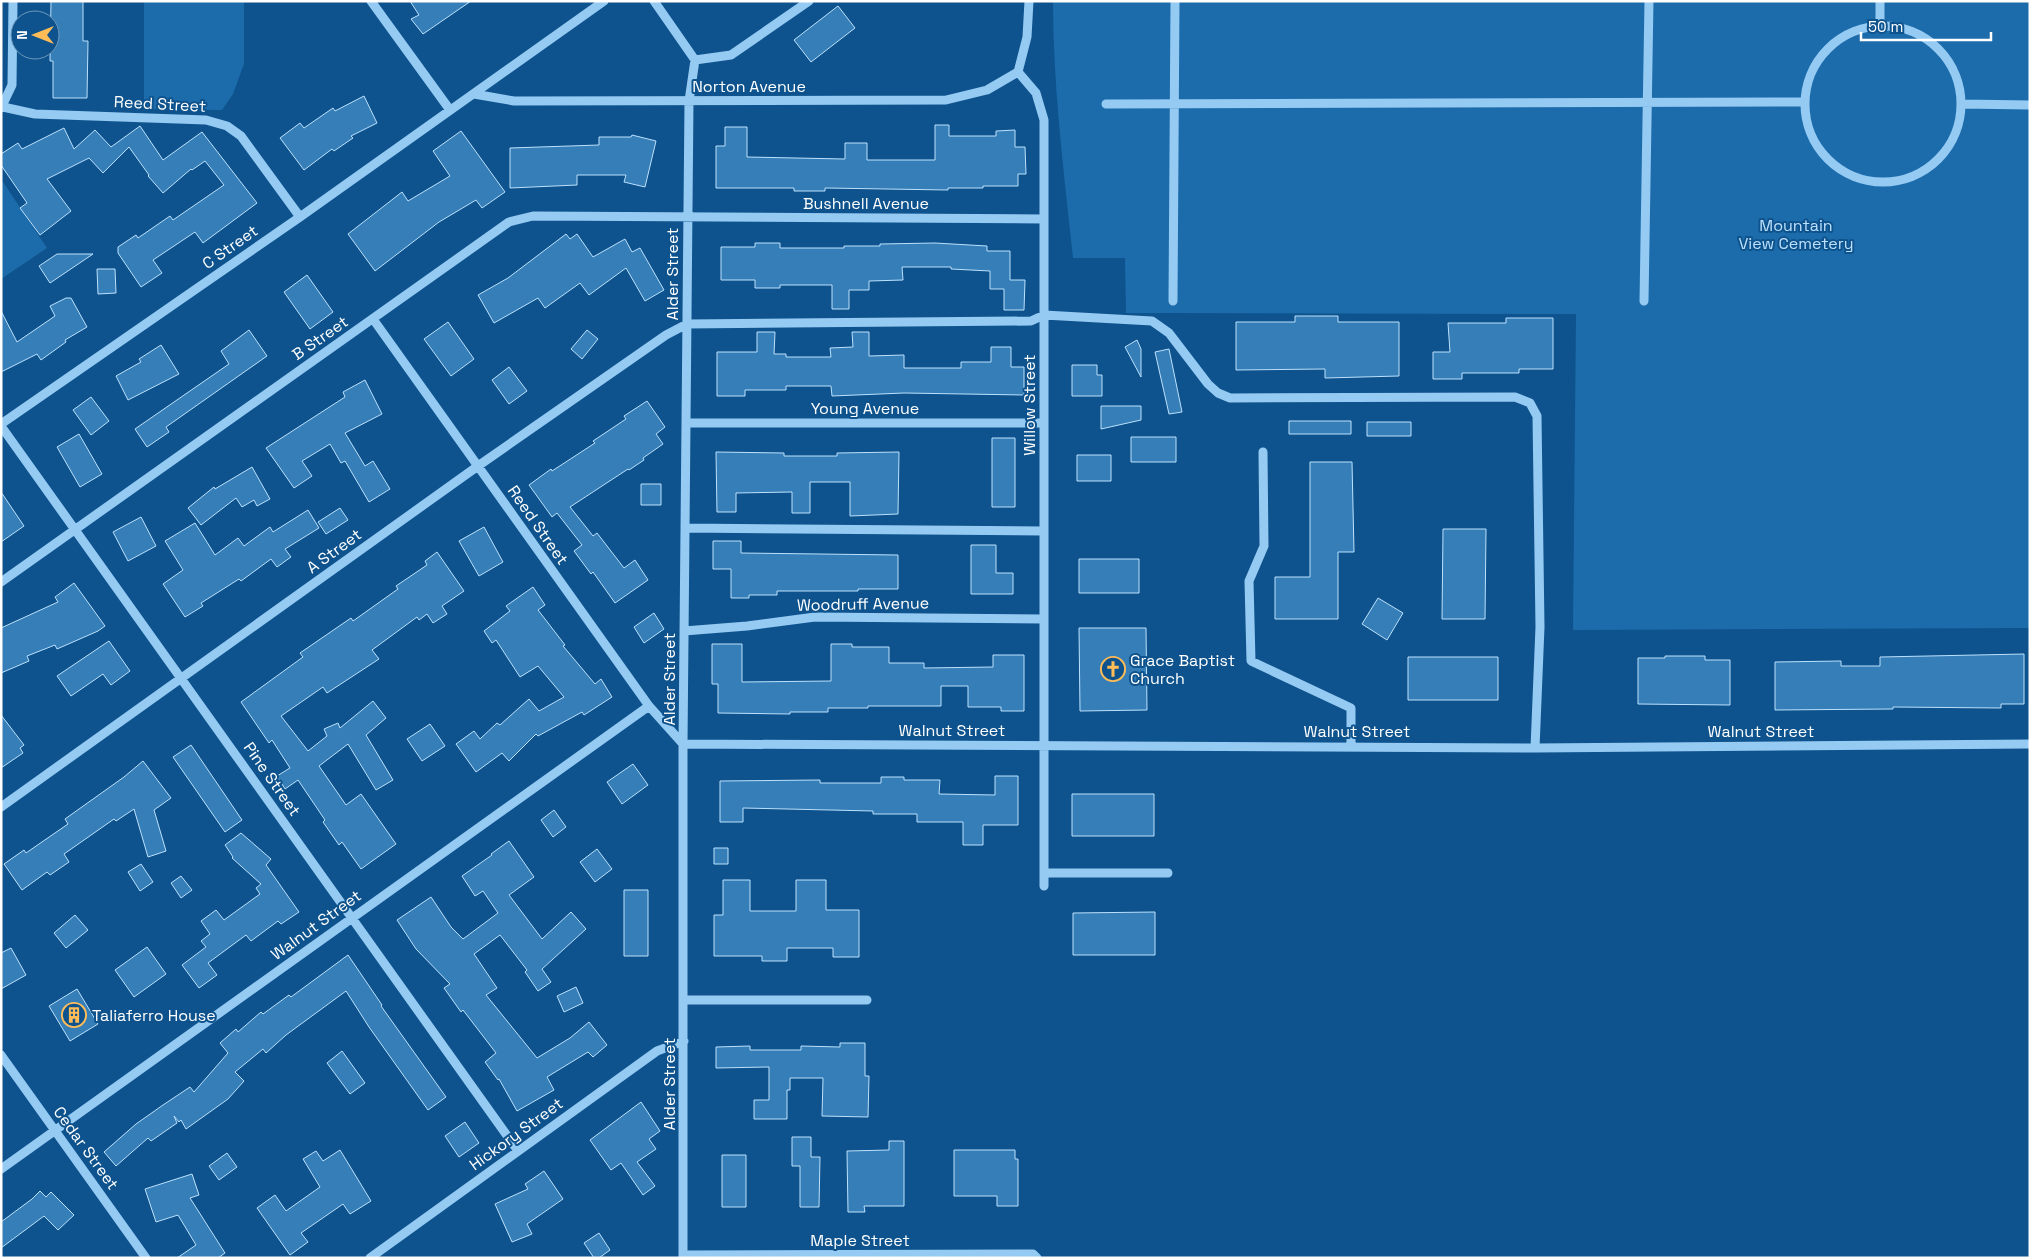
<svg xmlns="http://www.w3.org/2000/svg" width="2031" height="1259" font-family="'Space Grotesk',sans-serif">
  <rect width="100%" height="100%" fill="#0e538d"/>
  <path fill="#1c6cab" d="M144,1h100v63l-11,30 -11,16 -78,-1z
    M1053,1h977v627l-457,2 3,-316 -450,-1 -1,-55h-52c-9,-85 -20,-171 -20,-257z
    M1,179l46,69 -46,31z"/>
  <path fill="#367eb7" stroke="#bce1fe" d="M51,1h32v40h5l-1,57h-34v-37h-3z
    M410,1h61l-48,33 -12,-15 8,-4z
    M838,6l17,22 -44,34 -17,-22z
    M364,96l13,27 -26,13 2,2 -19,13 -2,-2 -28,21 -24,-32 20,-15 4,5 29,-20 2,3z
    M935,125h14v11h47v-5l19,-1v17h10l1,27h-8v12h-35v2h-35v2l-123,-2v3h-31v-3h-78v-42h9v-19h22v30l98,2v-16h22v17h68z
    M140,126l23,34 39,-28 55,71 -54,40 -8,-11 -42,28 9,13 -21,14 -23,-34v-6l18,-12 2,3 32,-22 3,4 51,-35 -19,-24 -13,9 -1,-1 -28,24 -15,-17 1,-1 -20,-28 -26,26 -14,-15 -42,21 24,32 -31,24 -20,-27 7,-5 -26,-38v-11l17,-11 4,6 42,-21 10,21 21,-19 16,17z
    M461,131l44,61 -23,16 -6,-8 -37,22 -64,49 -27,-37 54,-42 6,9 42,-25 -17,-25z
    M632,135l24,6 -11,46 -21,-5 2,-7h-49v10l-67,3v-40l89,-3v-8h32z
    M566,234l4,5 7,-5 16,23 32,-18 7,13 8,-4 24,42 -19,11 -19,-33 -37,27 -9,-12 -35,25 -7,-10 -44,25 -16,-28 30,-17z
    M755,243h25v5h64v-2h36v-2l55,-1 52,3v5h23v29h15l-1,30h-20v-21h-14v-18l-39,-2v-2h-49l1,13 -34,1v9h-20v19h-17v-24h-52v3h-25v-8h-34v-33h34z
    M57,254h36l-43,29 -11,-17z
    M97,269h18l1,24 -18,1z
    M307,275l26,37 -23,17 -26,-37z
    M66,298h5l16,29 -22,13 1,2 -25,18 -4,-6 -36,18v-61l16,31 38,-26 -5,-10z
    M1295,316h43v6h61v54l-74,2v-9l-89,1v-48h59z
    M1506,318h47v51h-34v4h-57v6h-29v-27h17l-2,-29h58z
    M448,322l26,37 -23,17 -27,-37z
    M249,330l18,26 -101,71 3,5 -22,15 -12,-18 94,-65 -8,-13z
    M587,330l11,9 -16,20 -11,-10z
    M757,332h18l-1,22h12v3h45l-1,-9 23,-1 -1,-15h17v24l35,-1v13h57v-6h30v-15h20v20h13v28l-120,-2 -72,3 -1,-10h-45v4h-41v6h-28v-44h40z
    M1137,340l4,9v28l-16,-30z
    M161,345l18,29 -51,26 -12,-24 25,-14 -2,-3z
    M1169,349l13,63 -13,2 -14,-62z
    M1072,365h25v10h5v21h-30z
    M509,367l18,24 -18,13 -17,-24z
    M365,380l17,34 -37,19 20,33 8,-5 17,28 -21,13 -24,-41 -4,2 -11,-19 -28,17 10,15 -18,12 -28,-40 79,-51 -2,-5z
    M91,397l18,24 -18,14 -18,-25z
    M647,401l18,26 -9,7 7,10 -20,14 1,2 -15,10 -1,-1 -58,38 23,29 4,-3 27,35 11,-8 13,20 -33,23 -22,-31 -2,2 -17,-23 8,-6 -25,-32 -5,4 -23,-32 22,-16 1,2 43,-28 -2,-2 33,-22 -2,-3z
    M1101,406h40v14l-40,9z
    M1289,421h62v13h-62z
    M1367,422h44v14h-44z
    M79,434l23,40 -22,13 -23,-40z
    M1131,437h45v25h-45z
    M992,438h23v69h-23z
    M716,452l68,1v3h53v-3l62,-1 -1,62 -48,2v-34h-40v31h-18v-21l-56,1v19h-19z
    M1077,455h34v26h-34z
    M1310,462h42l2,90h-16v67h-63v-42h35z
    M252,467l18,32 -13,7 -3,-6 -12,7 -6,-9 -35,27 -13,-17 26,-21 1,2z
    M641,484h20v21h-20z
    M1,492l23,34 -23,16z
    M340,508l8,12 -22,14 -8,-12z
    M308,510l11,18 -34,21 6,8 -14,10 -6,-8 -30,22 -2,-2 -38,24 2,3 -18,11 -22,-33 20,-14 -18,-29 30,-18 20,32 23,-17 6,8 26,-19 3,5z
    M141,517l15,29 -28,15 -15,-29z
    M484,527l19,35 -24,14 -20,-35z
    M1443,529h43l-1,90h-43z
    M713,541h28v12l157,2v34h-40v2h-81v4h-28v3h-18v-29h-18z
    M971,545h25v28h17v21h-42z
    M437,552l27,39 -22,15 5,8 -14,9 -6,-9 -8,6 -2,-3 -45,33 7,9 -52,34 -4,-6 -42,29 27,35 19,-15 -3,-7 14,-6 2,5 33,-27 13,17 -20,17 27,45 -17,10 -28,-46 -29,22 27,39 15,-11 35,50 -35,25 -19,-27 -3,3 -16,-23 2,-2 -27,-40 -13,9 -8,-13 13,-8 -18,-28 -3,3 -28,-41 62,-45 -3,-4 51,-35 2,3 45,-32 -2,-3 31,-21 -2,-4z
    M1079,559h60v34h-60z
    M74,583l31,43 -7,5 -41,18 -2,-4 -28,11 2,5 -28,12v-45l57,-26 -3,-5z
    M533,587l12,18 -7,5 27,35 -2,1 32,38 6,-5 11,18 -28,18 -2,-3 -44,24 -2,-2 -27,27 -7,-8 -26,19 -20,-28 18,-13 6,8 17,-16 3,2 29,-26 10,12 25,-14 -26,-31 -18,11 -24,-37 -4,3 -8,-12 26,-20 -4,-5z
    M1378,598l25,15 -16,27 -25,-16z
    M654,613l10,16 -20,14 -10,-16z
    M1079,628h67l1,82 -67,1z
    M109,641l21,30 -19,14 -8,-11 -32,22 -14,-20z
    M712,644h30v38l89,-1v-37h21v3h37v16h35v5l69,-1v-12h31v56h-23v-4h-33v-21h-27v20h-73v2h-40v4h-38v2l-72,-1v-29h-6z
    M2024,654v50h-23v4l-108,-1v2l-118,1v-48l66,-1v5h39v-9z
    M1665,656h40v4h25v45l-92,-1v-46h27z
    M1408,657h90v43h-90z
    M1,715l23,30 -4,3 3,5 -22,15z
    M430,724l15,22 -23,15 -15,-22z
    M191,745l51,75 -17,12 -52,-75z
    M143,761l28,37 -17,12 12,41 -18,6 -14,-48 -18,12 -2,-2 -50,35 5,8 -19,13 -3,-3 -25,18 -18,-26 20,-14 2,3 42,-29 -3,-5 59,-42z
    M633,764l15,21 -26,19 -15,-22z
    M995,776h23v49h-35v20h-20v-23h-46v-8h-44v-3l-130,-3v14h-23v-41l100,-1v3h61v-6h23v3h36l-1,14 56,1z
    M1072,794h82v42h-82z
    M554,810l12,17 -13,10 -12,-17z
    M241,833l30,26 -5,6 33,47 -18,12 -3,-3 -27,20 -5,-6 -38,28 9,12 -18,13 -17,-23 24,-18 -5,-6 9,-7 -9,-13 15,-11 8,10 36,-26 -4,-6 5,-4 -29,-26 1,-1 -8,-12z
    M509,841l25,36 -25,18 33,44 29,-27 15,17 -44,40 9,13 -13,9 -13,-19 2,-2 -27,-35 -26,19 23,34 -11,7 51,63 33,-20 19,-16 18,23 -14,12 -5,-5 -41,25 7,13 -37,21 -18,-32 -1,1 -13,-18 11,-9 -33,-43 -2,2 -17,-24 6,-4 -34,-35 -19,-29 34,-23 20,30 12,12 35,-26 -15,-22 -8,5 -13,-20 30,-21 -1,-1z
    M714,848h14v16h-14z
    M597,849l15,20 -17,13 -15,-20z
    M141,864l12,18 -13,9 -12,-19z
    M181,876l11,14 -11,8 -10,-15z
    M723,880h27v31h46v-31h30v30h33v47h-26v-9h-46v13h-25v-5h-48v-41h9z
    M624,890h24v66h-24z
    M1155,912v43h-82v-42z
    M75,915l13,15 -22,18 -12,-15z
    M147,947l19,27 -32,23 -19,-27z
    M11,948l15,27 -25,14v-36z
    M348,955l34,50 -1,1 65,91 -18,13 -59,-83 -23,-36 -60,44 -20,18 -3,-4 -28,23 9,9 -16,18 -42,30 -5,-9 -2,2 -5,-6 3,7 -26,18 -3,-3 -32,28 -12,-14 32,-28 27,-19 27,-18 4,5 34,-39 -8,-10 16,-14 2,3 23,-20 2,2 26,-19 2,2z
    M576,987l7,16 -19,9 -7,-16z
    M77,989l21,35 -28,17 -21,-35z
    M840,1043h25v33h4l-1,41 -46,-1 1,-38h-33v12h-3v29h-33v-19h15v-33l-53,1v-21l34,-1v4h51v-4l39,1z
    M342,1051l23,32 -15,11 -23,-31z
    M641,1102l19,29 -11,8 7,10 -19,13 18,24 -12,9 -22,-32 -10,7 -21,-30z
    M465,1122l14,21 -20,14 -14,-21z
    M792,1137h19v20h9l-1,50h-19v-41h-8z
    M889,1141h15v65h-40l1,6h-17l-1,-61 42,-1z
    M340,1150l31,51 -21,13 -7,-10 -42,29 7,9 -18,13 -33,-47 18,-13 11,16 34,-24 -17,-28 13,-8 7,10z
    M954,1150h61v9h3v47h-21v-10h-43z
    M227,1153l10,14 -18,13 -10,-14z
    M722,1155h24v52h-24z
    M544,1171l19,28 -36,25 5,10 -20,8 -17,-38 33,-15 -3,-5z
    M192,1174l7,21 -9,3 35,55 -7,5h-41l19,-13 -18,-30 -22,7 -11,-33z
    M40,1191l6,6 5,-5 23,23 -16,15 -14,-14 -43,32v-26l31,-23z
    M599,1233l11,17 -11,8h-5l-10,-15z"/>
  <g fill="none" stroke-linecap="round" stroke-linejoin="round">
    <path stroke="#95caf3" stroke-width="9" d="M371,1l79,109
      M654,1l41,59
      M1880,25v-24
      M1805 104a78 78 0 1 1 156 0a78 78 0 1 1-156 0Z
      M1018,72l18,21 8,27v766
      M1018,72l9,-35 2,-36
      M474,94l40,7 432,-1 41,-10 31,-18
      M1106,104l698,-2
      M1962,104l68,1
      M3,107l32,7 171,6 21,6 14,10 59,81
      M1,108l11,-23 1,-84
      M1173,301l2,-300
      M1644,301l5,-300
      M373,319l276,387 34,38
      M686,423h357
      M1,424l299,-207 304,-216
      M1,426l517,725
      M1263,452l1,94 -15,35 2,80 100,47v38
      M685,528l358,3
      M1,582l508,-360 24,-6 511,3
      M684,631l63,-5 68,-9 228,2
      M683,744l852,4 495,-4
      M1,807l477,-341 188,-131 21,-11 344,-3 13,-6 108,6 17,12 39,51 10,9 12,5 285,-1 15,6 7,13 3,211 -5,121
      M1044,873h124
      M684,1000h183
      M1,1055l145,203
      M1,1169l648,-463
      M683,1255l350,-1 4,4
      M370,1258l287,-207 27,-10
      M683,1258v-514l6,-643 6,-41 36,-5 78,-54"/>
  </g>
  <defs>
    <symbol id="church-ring" viewBox="-11 -11 22 22"><circle r="9.5" fill="#0e538d" stroke="#ffbc57" stroke-width="1.5"/><path d="M-1.2-6h2.4v3.5h3.3v2.4h-3.3V6h-2.4V-.1h-3.3v-2.4h3.3Z" fill="#ffbc57"/></symbol>
    <symbol id="building-ring" viewBox="-11 -11 22 22"><circle r="9.5" fill="#0e538d" stroke="#ffbc57" stroke-width="1.5"/><path d="M-4-6H4V6H1V3H-1V6H-4ZM-2.5-4.3h1.7v1.8h-1.7ZM.8-4.3h1.7v1.8H.8ZM-2.5-1h1.7V.8h-1.7ZM.8-1h1.7V.8H.8Z" fill="#ffbc57"/></symbol>
  </defs>
  <g fill-rule="evenodd">
    <use href="#church-ring" x="1099" y="655" width="28" height="28"/>
    <use href="#building-ring" x="60" y="1001" width="28" height="28"/>
  </g>
  <g text-anchor="middle" dominant-baseline="central" stroke-width="4" stroke-linejoin="round" paint-order="stroke">
    <g font-size="16" fill="#fff" stroke="#0e538d">
      <text x="749" y="86">Norton Avenue</text>
      <text transform="translate(160 104) rotate(3)">Reed Street</text>
      <text x="866" y="203">Bushnell Avenue</text>
      <text transform="translate(230 247) rotate(-35)">C Street</text>
      <text transform="translate(672 274) rotate(-90)">Alder Street</text>
      <text transform="translate(320 338) rotate(-35)">B Street</text>
      <text transform="translate(1029 405) rotate(-90)">Willow Street</text>
      <text x="865" y="408">Young Avenue</text>
      <text transform="translate(538 525) rotate(55)">Reed Street</text>
      <text transform="translate(334 551) rotate(-36)">A Street</text>
      <text transform="translate(863 604) rotate(-1)">Woodruff Avenue</text>
      <text transform="translate(669 679) rotate(-90)">Alder Street</text>
      <text x="952" y="730">Walnut Street</text>
      <text x="1357" y="731">Walnut Street</text>
      <text x="1761" y="731">Walnut Street</text>
      <text transform="translate(272 779) rotate(55)">Pine Street</text>
      <text transform="translate(316 925) rotate(-36)">Walnut Street</text>
      <text transform="translate(669 1084) rotate(-90)">Alder Street</text>
      <text transform="translate(516 1134) rotate(-36)">Hickory Street</text>
      <text transform="translate(86 1148) rotate(54)">Cedar Street</text>
      <text x="860" y="1240">Maple Street</text>
    </g>
    <g font-size="16" fill="#bce1fe" stroke="#0e538d">
      <text x="1796" y="225">Mountain<tspan x="1796" dy="18">View Cemetery</tspan></text>
    </g>
    <g font-size="16" fill="#fff" stroke="#0e538d" text-anchor="start">
      <text x="1130" y="660">Grace Baptist<tspan x="1130" dy="18">Church</tspan></text>
      <text x="92" y="1015">Taliaferro House</text>
    </g>
  </g>
  <rect width="2031" height="1259" fill="none" stroke="#ffffff" stroke-width="5"/>
  <g transform="translate(35 35) rotate(270)"><circle r="24" fill="#0e538d" stroke="#6e98bb"/>
  <path d="M0-4L9 19L0 12L-9 19Z" fill="#ffbc57"/>
  <text y="-8" font-size="14" font-weight="bold" text-anchor="middle" fill="#ffffff">N</text>
  </g>
  <path d="M1861 32v8h130v-8" fill="none" stroke="#ffffff" stroke-width="2.5"/>
  <text x="1868" y="32" font-size="15" fill="#ffffff" stroke="#0e538d" stroke-width="4" paint-order="stroke">50 m</text>
</svg>
